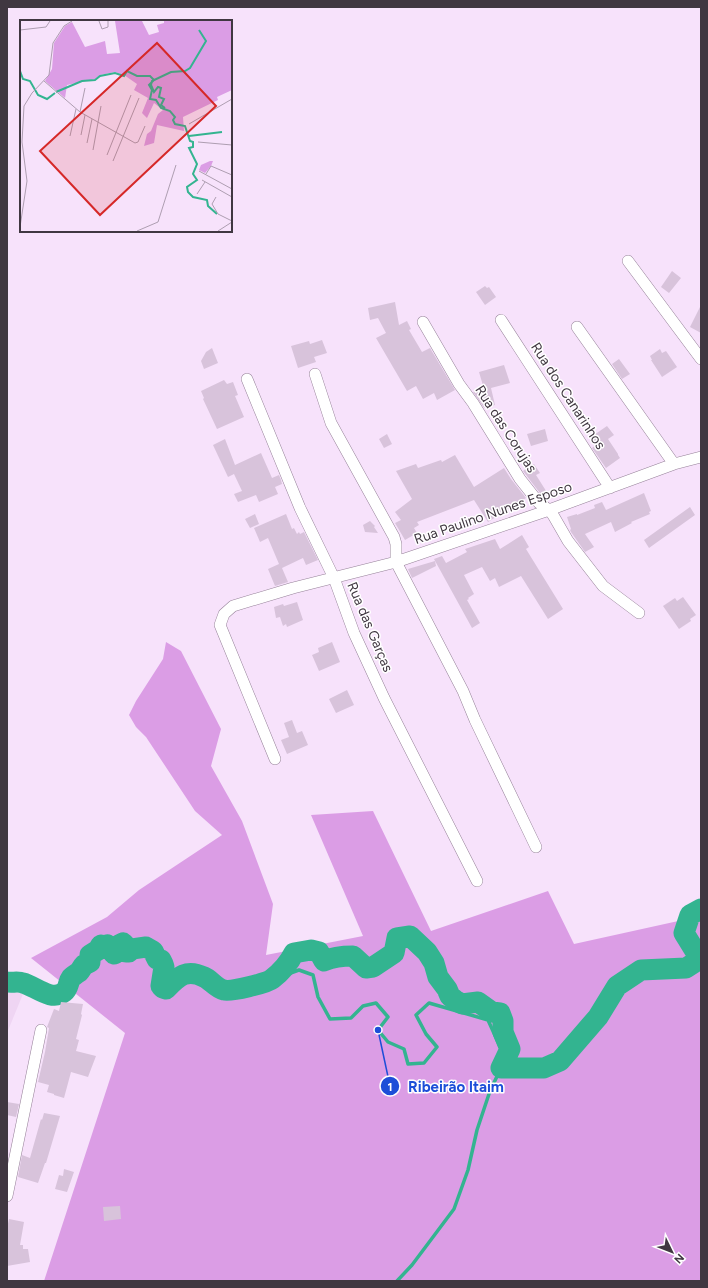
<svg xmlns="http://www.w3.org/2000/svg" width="708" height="1288" font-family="Figtree,sans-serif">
  <rect width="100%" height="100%" fill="#f7e2fb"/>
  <path fill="#efd5f3" d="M7,988l16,6 -16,39z"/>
  <path fill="#db9de5" d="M166,642l15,9 40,78 -10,37 31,55 31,83 -7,51 97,-19 -52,-121 62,-4 58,120 117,-40 26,53 127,-28v365h-657l81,-248 -94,-75 76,-41 32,-27 83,-55 -27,-24 -49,-74 -10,-10 -7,-12 7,-14 27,-42z"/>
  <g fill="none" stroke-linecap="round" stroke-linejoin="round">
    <path stroke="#33b490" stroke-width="3.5" d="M271,980l28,-10 14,5 5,22 12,22 21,-1 12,-12 13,-3 12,14 -10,13 10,12 16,7 4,15 16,-1 13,-16 -11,-13 -10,-19 13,-12 59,17 14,31 -1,17 -11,23 -13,39 -9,40 -14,39 -42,56 -15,16"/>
    <path stroke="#33b490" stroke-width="21" d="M7,982c5,1 11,-1 16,1 12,3 28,19 41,9 5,-4 4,-10 7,-14 2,-2 5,-4 8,-6 2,-2 3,-5 5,-7l6,-3v-7l8,-5 3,-5 3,1 3,-1 7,9 2,-1 3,-8 4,-2 2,2 -1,5 2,2h3l3,-3 14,-2 7,4 4,8 4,1 2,4 1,3 -3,19 2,2 3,1c12,-12 20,-21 38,-12 7,3 12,11 20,13 7,2 43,-7 48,-11 9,-7 17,-16 22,-26l17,-3 8,2 5,9c9,-4 18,-5 29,-5l13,12 7,-1 21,-14 3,-15 13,-2 17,16 7,11 4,14 9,12 3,7 5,4 7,4 16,-2 14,10 8,1 3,8v11l7,17 -9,19h43l16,-7 38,-44 19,-31 24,-16 45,-2 14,-9 -16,-26 6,-18 11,-6"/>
  </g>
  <path fill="#d8c3db" d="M672,271l9,7 -12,15 -8,-6z
    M485,286l2,2 2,-1 7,10 -11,8 -9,-13z
    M395,302l4,23 8,-4 4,8 -2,1 13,22 8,-4 25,42 -18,10 -3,-7 -11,6 -7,-13 -9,5 -31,-53 10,-5 -8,-15 -8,2 -2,-12z
    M701,305v28l-11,-6z
    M322,340l5,13 -13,4 2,5 -18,6 -7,-22 18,-5 1,3z
    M212,348l6,15 -14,6 -3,-8 5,-9z
    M660,349l2,4 4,-2 11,16 -15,10 -11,-17h1l-2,-4z
    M619,359l11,15 -8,5 -10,-15z
    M504,365l6,18 -19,5 4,17 -11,3 -11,-16 11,-3 -5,-17z
    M224,380l3,4 6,-2 5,13 -3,1 9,21 -27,12 -14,-30 1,-1 -3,-7z
    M607,426l7,9 -6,4 10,15v1l2,3 -14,10 -14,-20 4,-3 -5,-8z
    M545,429l3,12 -17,5 -4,-12z
    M387,434l5,10 -8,4 -5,-9z
    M225,439l10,26 26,-12 11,25 7,-3 2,5 1,4 -7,3 3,7 -19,8 -3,-7 -18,7 -4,-8 8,-3 -8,-17 -6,3 -15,-32z
    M455,455l19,32 30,-19 7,11 15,19 -38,24 -14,-22 -57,22 2,3 -5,3 3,5 -12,7 -10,-17 6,-3 -6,-8 17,-13 -16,-28 20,-7 2,4 23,-8 1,2z
    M534,464l6,9 -4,2 12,19 -5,3 -20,-26z
    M644,493l7,18 -2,1 1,2 -19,8 1,1 -17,9 -4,-10 -26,12 9,13 -9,5 -14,-20 -1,-2 1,-1 -4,-12 10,-3v1l18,-7 -1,-3 8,-3 4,8z
    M690,507l5,8 -46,33 -5,-8z
    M255,514l4,10 -9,4 -5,-9z
    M286,514l6,15 2,-1 3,6 2,-2 1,2 4,-2 14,28 -12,5 -3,-7 -21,10 6,14 -13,4 -7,-17 11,-5 -11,-26 -8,4 -6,-14z
    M370,521l5,5 -1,1 4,6 -13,-1 -2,-7z
    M522,535l7,12 -3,2 37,60 -15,10 -27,-43 -22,11 -4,-9 -5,3 -8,-14 -18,8 10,19 -6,4 1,1 -2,1 13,23 -8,5 -38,-69 8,-3 4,7 21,-11 -2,-3 30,-10 5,10z
    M435,561l1,5 -24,12 -4,-9z
    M683,597l13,18 -6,4 1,2 -12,8 -16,-23 12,-8 2,3z
    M297,602l6,18 -16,7 -1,-3 -3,2 -3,-9 -4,1 -2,-11 9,-3 1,2z
    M332,642l8,20 -21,9 -7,-16 7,-3 -1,-4z
    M347,690l7,15 -18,8 -7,-14z
    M292,720l5,13 5,-2 6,14 -21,9 -6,-14 8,-3 -5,-14z
    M61,1002l22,2 -2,10 1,1 -6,24 3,1 -3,11 20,5 -8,21 -17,-5 -7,26 -10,-3v-1l-7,-2 2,-7 -11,-3 7,-30 4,-24 -2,-1 7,-18 5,2z
    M7,1102l12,2 -3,13 -9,-2z
    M44,1113l16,3 -14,47h-1l-7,20 -20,-6 4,-22 8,3 11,-39 1,1z
    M64,1169l10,3 -7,20 -12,-3 4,-14 4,1z
    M120,1206l1,13 -17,2 -1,-14z
    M9,1219l15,3 -4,23h3v4h5l2,13 -23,4v-38z"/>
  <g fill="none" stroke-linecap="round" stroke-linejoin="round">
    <defs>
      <path id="minor" d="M628,261l73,98
        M501,320l109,168
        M423,322l36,62 14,19 47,76 19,24 10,7 4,5 15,26 35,45 36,27
        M577,327l97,137
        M315,374l16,49 63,114 2,7v18l67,129 12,29 61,127
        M247,379l53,129 34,70 20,55 30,65 93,183
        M275,759l-55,-134 4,-11 9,-8 60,-18 103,-26 153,-52 125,-46 27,-7
        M7,1196l34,-166"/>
    </defs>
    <use href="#minor" stroke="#968299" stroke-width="12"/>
    <use href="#minor" stroke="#fff" stroke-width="11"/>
  </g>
  <g text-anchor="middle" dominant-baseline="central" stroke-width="3" stroke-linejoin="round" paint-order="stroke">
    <g font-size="14" fill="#403741" stroke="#fff">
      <text transform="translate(568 396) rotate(57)">Rua dos Canarinhos</text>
      <text transform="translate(506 429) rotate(57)">Rua das Corujas</text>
      <text transform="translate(493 513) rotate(-19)">Rua Paulino Nunes Esposo</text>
      <text transform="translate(370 627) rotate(67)">Rua das Garças</text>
    </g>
  </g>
  <g transform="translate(20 20)">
    <rect width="212" height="212" fill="#f7e2fb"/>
    <path d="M95,1h27l7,14 10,-3 -2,-7 7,-2v-2h68v69l-15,7 1,3 -35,17 1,14 -27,-6 -3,18 -10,3 3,-12 4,-3 7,-17 5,-4 -9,-7 -7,15 -5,-5 6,-15 -14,-8 3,-6 -13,-9 -9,-3 -15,3 -5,4 -28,6 -2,13 -20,-17 7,-12 2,-26 11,-17 7,-4 13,25 20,-6 2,13 13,-1zM190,141h3l-2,5 -6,7 -6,-3 2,-5z" fill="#db9de5"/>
    <path fill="none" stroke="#33b490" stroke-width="2" d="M0,51l3,8 7,2 8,14 9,4 8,-6M36,72l26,-11 13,-1 5,-4 15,-3 9,3 3,-5 10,5h13l4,4 -5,5 3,5 -2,9 6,1 5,8 9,3 5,6 -2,3 2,4 10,2 5,15 3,1v5l-4,1 8,16 -4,10 4,6 -10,7 1,5 5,5 14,3 1,6 9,8M145,88l-4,-3 3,-6 -5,-2 2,-9 -3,-1 -4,5 -3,-7 1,-4 19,-9 14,-1 5,-3 16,-27 -7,-11M169,116l33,-4"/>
    <path fill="none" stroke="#ae9eb1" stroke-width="1" d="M79,1l3,8 6,-2v-6M0,10l26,-3 4,-6M24,61l36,31 55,31 3,-1 7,-16M60,92l5,-24M169,104l43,-25M61,115l4,-20M50,116l6,-27M178,122l34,3M67,123l5,-24M73,130l8,-44M87,135l24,-60M93,141l26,-63M179,151l33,18M186,154l5,-8 21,9M182,160l30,17M177,174l8,-12M196,177l-4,7 6,10 14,7M0,207l7,-46 -5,-39 2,-36 8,-13 17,-18 4,-32 11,-17 8,-5M117,211l21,-9 18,-57M198,211l14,-9"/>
    <path fill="#d62828" fill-opacity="0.15" stroke="#d62828" stroke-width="2" d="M137,23l59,63 -116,109 -60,-64z"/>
    <rect width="212" height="212" fill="none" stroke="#403741" stroke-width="2"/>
  </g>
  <path fill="none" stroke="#1d4ed8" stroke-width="1.5" d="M378 1030L390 1086"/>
  <g fill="#1d4ed8" stroke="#fff" stroke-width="1.5">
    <circle cx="378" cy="1030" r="4"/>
    <circle cx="390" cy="1086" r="10"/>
  </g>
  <g font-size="12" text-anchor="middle" font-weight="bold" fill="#fff">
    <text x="390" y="1091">1</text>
  </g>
  <g font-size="15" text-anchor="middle" font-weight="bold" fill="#1d4ed8" stroke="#fff" stroke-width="3" stroke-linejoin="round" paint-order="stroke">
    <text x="456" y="1092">Ribeirão Itaim</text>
  </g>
  <rect width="708" height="1288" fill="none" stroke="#403741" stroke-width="16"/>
  <g transform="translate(672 1252) rotate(133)" stroke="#ffffff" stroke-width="3" paint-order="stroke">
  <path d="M0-3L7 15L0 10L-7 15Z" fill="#403741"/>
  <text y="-6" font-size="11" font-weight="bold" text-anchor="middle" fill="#403741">N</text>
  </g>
</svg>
